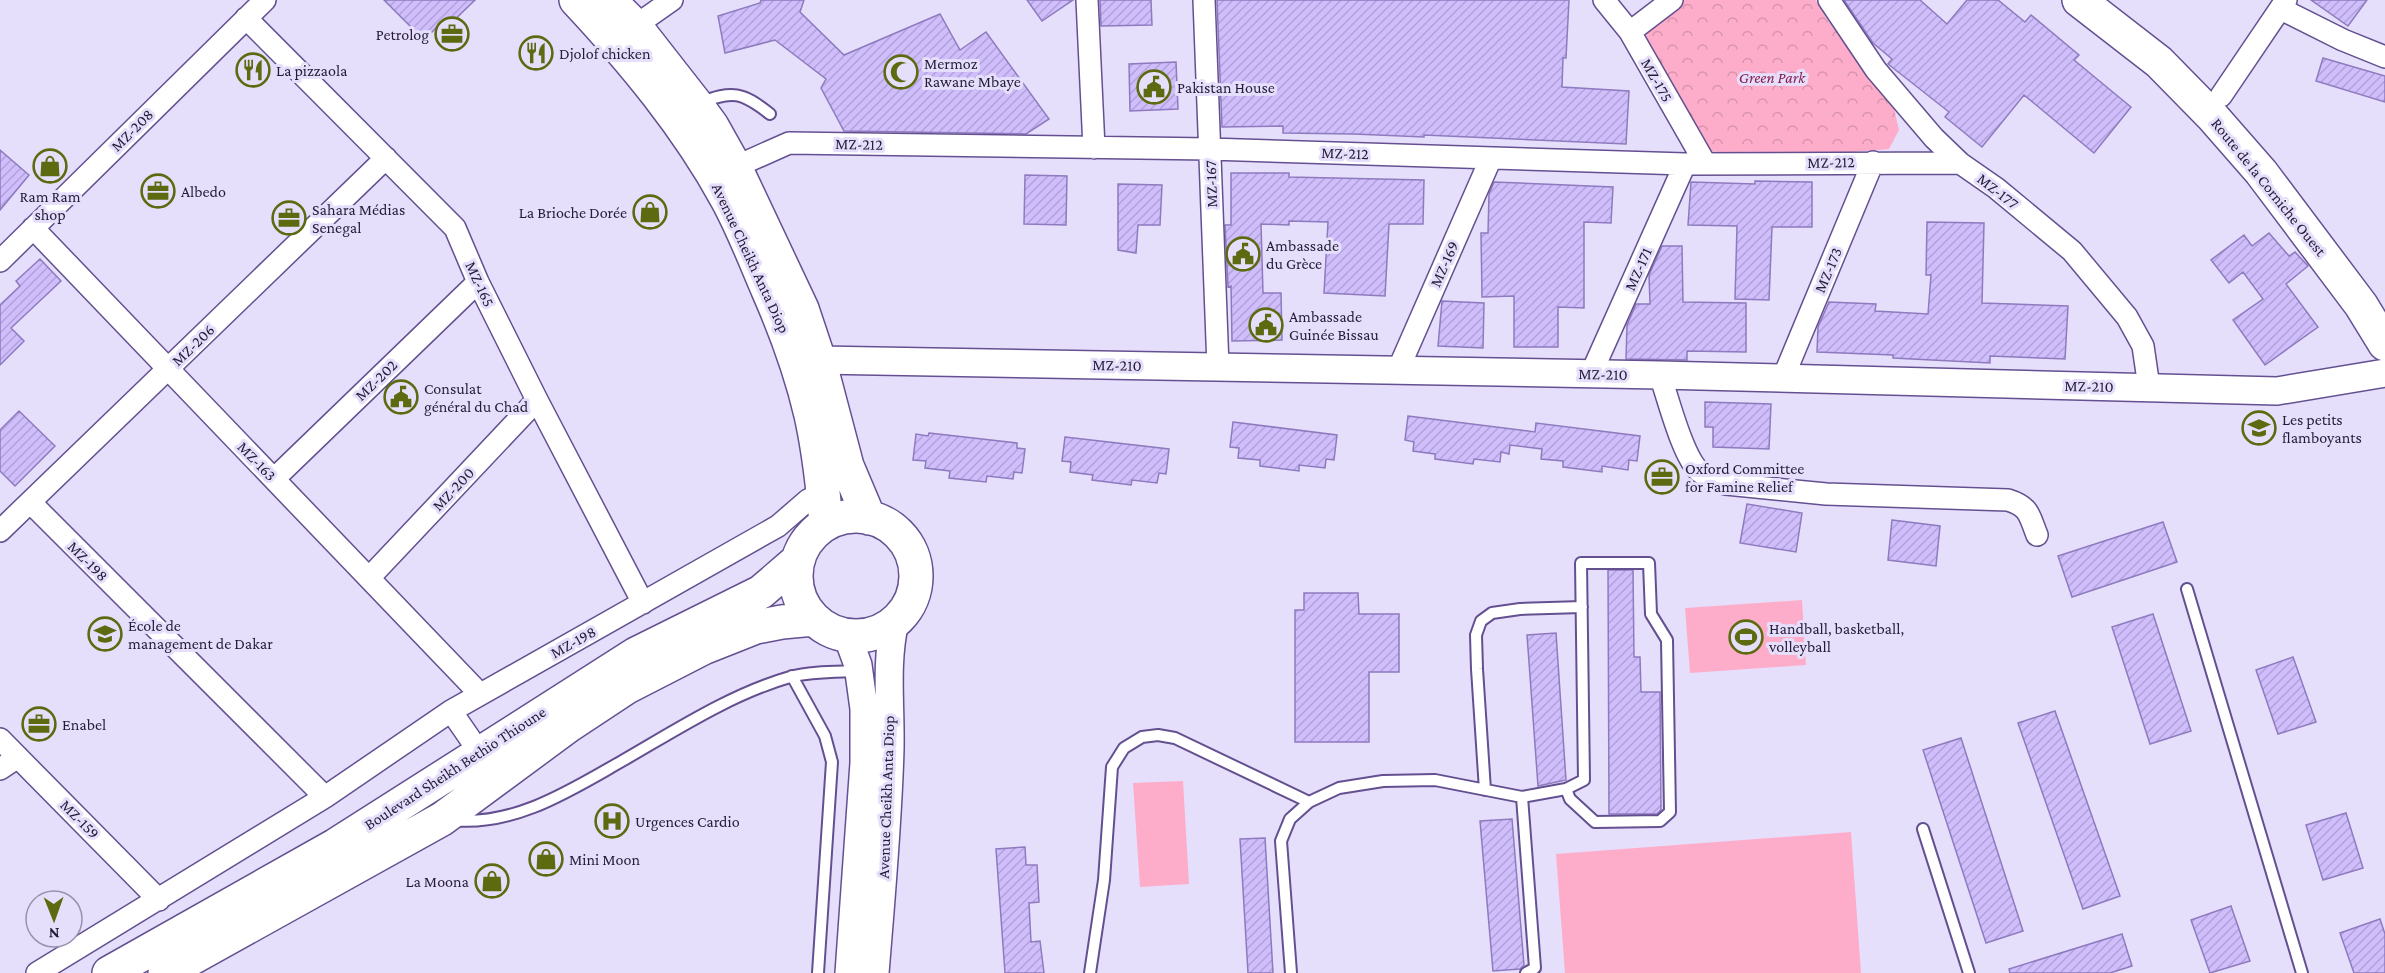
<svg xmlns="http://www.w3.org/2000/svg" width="2385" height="973" font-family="'Crimson Pro',serif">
  <defs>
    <pattern id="forest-crowns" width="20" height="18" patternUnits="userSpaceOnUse" patternTransform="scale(1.5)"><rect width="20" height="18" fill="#fdadc9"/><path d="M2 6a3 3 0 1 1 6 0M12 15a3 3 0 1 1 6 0" fill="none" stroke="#d994ad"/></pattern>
    <pattern id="building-hatch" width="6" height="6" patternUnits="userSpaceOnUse" patternTransform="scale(1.5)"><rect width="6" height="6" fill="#cfbdfc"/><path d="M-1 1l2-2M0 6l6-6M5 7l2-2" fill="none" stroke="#b2a2d9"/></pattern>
  </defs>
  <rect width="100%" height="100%" fill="#e6dffc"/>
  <path fill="#fdadc9" d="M1802,600l4,65 -116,8 -5,-65z
    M1183,781l6,103 -49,3 -7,-104z
    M1851,832l10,141h-296l-9,-119z"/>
  <path fill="url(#forest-crowns)" d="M1682,0h134l10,18 68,90 5,22 -10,19c-59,5 -121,10 -179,2l-65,-104 2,-16z"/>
  <path fill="url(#building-hatch)" stroke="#8e7abe" stroke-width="1.5" d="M384,0h91l-33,32 -5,-5 -13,13z
    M761,0h43l-4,12 44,43 96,-41 20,36 26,-18 63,87 -23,15 -182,-3 -23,-43 5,-9 -51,-39 -50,13 -7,-37 42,-13z
    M1027,0h46l-31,21z
    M1100,0h51l1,25 -51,1z
    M1217,0h352l-3,58h-3l-1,29 67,4 -3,53 -202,-9v2l-70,-3 -71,-1v-7l-61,1z
    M1844,0h76l27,24 20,-24h31l27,22 6,-7 48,40 -5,5 57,47 -37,46 -70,-58 -42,52 -37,-30 4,-5 -61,-48 4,-5 -19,-16z
    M2311,0h56l-19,26z
    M2323,58l62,18v26l-69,-21z
    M1176,62l2,47 -48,2 -1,-47z
    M0,150l29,25 -29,35z
    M1231,173h58v4l135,3 -1,44h-34l-4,72 -61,-3 4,-71 -39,-1v4l-28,-1 2,69h18l1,47 -50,1 -1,-55 -3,1 -3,-62h6z
    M1025,175l42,1 -1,49 -42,-1z
    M1755,181l57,1v45h-40l-3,73 -34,-1 2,-73 -49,-1 3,-43 64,2z
    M1494,182l119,5 -2,36 -27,-1v86l-26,-1v40h-44v-51l-32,1 -1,-64h7l1,-39z
    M1118,184l44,1 -2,40h-22l-2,28 -18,-3z
    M1927,222l57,1 -2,80 86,3 -3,53 -75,-3v7l-97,-5v-3l-76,-3 1,-25 11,-25 47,2 -1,7 53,3 3,-39h-5z
    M2269,233l20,23 6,-4 13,14 -22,18 32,43 -53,38 -32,-45 30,-21 -20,-27 -14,11 -18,-23 33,-25 8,11z
    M1662,246h20l1,56 63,1v49l-59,-1v9l-61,-1 1,-34 9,-21h14l-1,-29z
    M40,259l21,22 -50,47 13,13 -24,24v-60l20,-19 -4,-5z
    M1442,301l42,2 -1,45 -45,-2z
    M1705,402l66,2 -2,45 -56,-2v-20h-8z
    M19,411l36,35 -40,40 -15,-15v-41z
    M1408,416l127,16 1,-9 104,13 -3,25 -8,-1 -1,10 -26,-4v6l-39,-5v-6l-22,-2 1,-10 -32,-4 -1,9 -8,-2 -1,10 -26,-3 -1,5 -38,-5v-5l-22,-3 1,-9 -9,-2z
    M1233,422l104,13 -3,25 -8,-1 -1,9 -26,-3v6l-39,-5v-6l-22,-2 1,-10 -9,-1z
    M929,433l88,10v5l8,1 -3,24 -8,-1 -1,7 -26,-3 -1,6 -37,-4 1,-7 -25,-3 1,-7 -13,-1 3,-26 12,2z
    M1065,437l104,12 -3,25 -7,-1 -2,10 -25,-3 -1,5 -39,-5 1,-5 -23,-3 1,-10 -9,-1z
    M1747,504l55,9 -6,39 -56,-9z
    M1892,520l48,6 -4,40 -48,-6z
    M2163,522l14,40 -105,35 -14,-41z
    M1608,570h25l1,87h6l1,35h19l1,118 -4,4h-48z
    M1304,593h54l1,21h40v58h-30v70h-74v-132h9z
    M2153,614l38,117 -41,13 -38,-117z
    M1556,633l10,147 -28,6 -11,-151z
    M2293,657l23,65 -38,12 -22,-64z
    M2055,711l65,185 -37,13 -65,-186z
    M1961,738l62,193 -37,12 -63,-193z
    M2346,813l17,55 -40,12 -17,-55z
    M1512,819l12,146 -4,4 -27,2 -13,-150z
    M1265,838l8,135h-25l-8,-134z
    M1025,847l1,18h11l2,37 -10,1 2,39 9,-1 4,32h-39l-9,-124z
    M2231,906l19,55 -40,12 -19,-53z
    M2380,919l5,15v39h-31l-14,-40z
    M2122,934l10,32 -22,7h-100l-1,-4z"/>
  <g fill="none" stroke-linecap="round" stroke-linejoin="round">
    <defs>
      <path id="service" d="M699,103c34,-13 43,-11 71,11
        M2187,589l115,384
        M792,676l33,60 7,26 -14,211
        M1485,790l-8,-121 -1,-34 5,-14 11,-8 28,-4 62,-2
        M1522,797l13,171 -9,5
        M452,820c62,7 119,-30 170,-59 54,-31 109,-67 168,-84 22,-6 47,-5 69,-6
        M1923,829l46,144
        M1090,973l14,-93 8,-113 12,-19 18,-11 16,-2 17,3 134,64
        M1291,973l-10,-132 9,-22 19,-17 30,-14 44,-7 52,-1 87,17 44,-8 4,10 25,23 65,-1 10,-9 -3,-172 -16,-26 -2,-51h-68l3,217 -18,9"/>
      <path id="minor" d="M1087,0l7,148
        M1204,0l14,367
        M1604,0l26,32 75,131
        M1829,0l47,70 58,68 26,25 36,25 76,63 55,66 16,29 6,41
        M2281,9l62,31 42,17
        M246,18l209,210 23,54 59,118 106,203
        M635,26l37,-26
        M1630,32l42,-32
        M2221,96l65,-96
        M735,167l54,-24 421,6 475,15 275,-1
        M33,228l447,466
        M0,261l265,-261
        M1398,370l93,-212
        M1591,374l94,-210
        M1660,375c8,23 23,83 40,97 7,6 17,9 26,12l100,10 182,6c22,7 21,15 29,35
        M1783,378l90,-216
        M274,479l204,-197
        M30,502l295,295
        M0,531l386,-373
        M369,578l168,-178
        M451,711l29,42
        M0,739l159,161
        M0,769l18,-12
        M37,973l288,-176 126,-86 327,-185 30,-26 15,-8"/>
      <path id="tertiary" d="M819,360l841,15 617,16 108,-18
        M847,635l11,30 6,44v54l-15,210
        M875,973c6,-75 13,-149 15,-224 1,-44 -5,-85 5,-128"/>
      <path id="primary" d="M576,0c57,61 111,126 151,199 16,29 28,61 41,91 18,41 33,82 43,125 8,36 12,72 15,109
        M609,0l26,26 61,78 16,22 23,41 67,142 17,51 28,106 22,52
        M796 576a60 60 0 1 1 120 0a60 60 0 1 1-120 0Z
        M109,973l227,-128 300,-191 125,-62 36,-31
        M165,973l277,-154 126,-93 59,-39 76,-39 53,-21 26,-5 32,-3"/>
      <path id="trunk" d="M2079,0l80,62 53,54 49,56 100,133 24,39"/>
    </defs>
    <use href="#service" stroke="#645090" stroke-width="14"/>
    <use href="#minor" stroke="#645090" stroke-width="24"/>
    <use href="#tertiary" stroke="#645090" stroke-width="30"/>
    <use href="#primary" stroke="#645090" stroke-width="36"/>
    <use href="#trunk" stroke="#645090" stroke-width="36"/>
    <use href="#service" stroke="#fff" stroke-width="10"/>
    <use href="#minor" stroke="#fff" stroke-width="21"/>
    <use href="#tertiary" stroke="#fff" stroke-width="27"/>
    <use href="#primary" stroke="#fff" stroke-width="33"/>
    <use href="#trunk" stroke="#fff" stroke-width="33"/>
  </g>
  <defs>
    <symbol id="office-ring" viewBox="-11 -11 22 22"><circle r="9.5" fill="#e6dffc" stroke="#5e6a10" stroke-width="1.5"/><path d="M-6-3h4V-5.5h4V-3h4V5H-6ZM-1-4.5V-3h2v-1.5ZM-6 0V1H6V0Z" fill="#5e6a10"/></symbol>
    <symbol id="restaurant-ring" viewBox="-11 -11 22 22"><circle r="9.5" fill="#e6dffc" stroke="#5e6a10" stroke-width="1.5"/><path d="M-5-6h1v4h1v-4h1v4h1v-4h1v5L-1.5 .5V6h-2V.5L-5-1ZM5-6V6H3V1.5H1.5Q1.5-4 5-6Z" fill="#5e6a10"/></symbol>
    <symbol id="mosque-ring" viewBox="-11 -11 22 22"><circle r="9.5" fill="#e6dffc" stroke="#5e6a10" stroke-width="1.5"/><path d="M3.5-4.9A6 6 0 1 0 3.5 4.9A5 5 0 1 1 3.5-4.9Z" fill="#5e6a10"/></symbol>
    <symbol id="civic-ring" viewBox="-11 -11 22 22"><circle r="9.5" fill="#e6dffc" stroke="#5e6a10" stroke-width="1.5"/><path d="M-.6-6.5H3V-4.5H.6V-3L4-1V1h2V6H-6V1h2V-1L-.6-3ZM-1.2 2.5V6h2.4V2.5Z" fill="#5e6a10"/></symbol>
    <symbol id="shop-ring" viewBox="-11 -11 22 22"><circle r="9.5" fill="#e6dffc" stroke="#5e6a10" stroke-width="1.5"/><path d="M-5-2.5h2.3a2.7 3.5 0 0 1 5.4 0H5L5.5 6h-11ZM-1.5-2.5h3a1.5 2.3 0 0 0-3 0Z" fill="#5e6a10"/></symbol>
    <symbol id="school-ring" viewBox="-11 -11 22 22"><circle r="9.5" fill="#e6dffc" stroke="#5e6a10" stroke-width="1.5"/><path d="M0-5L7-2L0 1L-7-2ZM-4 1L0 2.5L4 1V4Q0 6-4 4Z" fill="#5e6a10"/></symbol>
    <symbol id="university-ring" viewBox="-11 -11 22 22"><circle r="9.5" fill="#e6dffc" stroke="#5e6a10" stroke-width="1.5"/><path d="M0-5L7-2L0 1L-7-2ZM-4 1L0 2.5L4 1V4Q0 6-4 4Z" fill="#5e6a10"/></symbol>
    <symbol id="stadium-ring" viewBox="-11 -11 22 22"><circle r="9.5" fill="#e6dffc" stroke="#5e6a10" stroke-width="1.5"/><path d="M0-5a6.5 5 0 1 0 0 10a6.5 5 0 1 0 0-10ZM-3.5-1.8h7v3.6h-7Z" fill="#5e6a10"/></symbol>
    <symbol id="hospital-ring" viewBox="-11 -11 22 22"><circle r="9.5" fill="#e6dffc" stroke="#5e6a10" stroke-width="1.5"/><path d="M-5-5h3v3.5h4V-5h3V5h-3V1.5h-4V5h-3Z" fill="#5e6a10"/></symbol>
  </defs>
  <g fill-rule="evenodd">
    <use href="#office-ring" x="433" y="15" width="38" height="38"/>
    <use href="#restaurant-ring" x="517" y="34" width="38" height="38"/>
    <use href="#restaurant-ring" x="234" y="51" width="38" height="38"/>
    <use href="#mosque-ring" x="882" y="53" width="38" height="38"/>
    <use href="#civic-ring" x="1135" y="68" width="38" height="38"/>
    <use href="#shop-ring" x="31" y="147" width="38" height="38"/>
    <use href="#office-ring" x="139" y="172" width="38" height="38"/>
    <use href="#shop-ring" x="631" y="193" width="38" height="38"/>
    <use href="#office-ring" x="270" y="199" width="38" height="38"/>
    <use href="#civic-ring" x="1224" y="235" width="38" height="38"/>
    <use href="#civic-ring" x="1247" y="306" width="38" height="38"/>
    <use href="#civic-ring" x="382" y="378" width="38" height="38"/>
    <use href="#school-ring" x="2240" y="409" width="38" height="38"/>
    <use href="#office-ring" x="1643" y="458" width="38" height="38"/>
    <use href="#university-ring" x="86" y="615" width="38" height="38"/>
    <use href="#stadium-ring" x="1727" y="618" width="38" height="38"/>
    <use href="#office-ring" x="20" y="705" width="38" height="38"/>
    <use href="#hospital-ring" x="593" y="802" width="38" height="38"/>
    <use href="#shop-ring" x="527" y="840" width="38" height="38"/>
    <use href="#shop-ring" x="473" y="862" width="38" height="38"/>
  </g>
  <g text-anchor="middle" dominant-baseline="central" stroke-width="6" stroke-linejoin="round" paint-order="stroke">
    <g font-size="16" fill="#251c38" stroke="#e6dffc" text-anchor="start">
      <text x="429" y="34" text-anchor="end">Petrolog</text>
      <text x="559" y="53">Djolof chicken</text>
      <text x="924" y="63">Mermoz<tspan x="924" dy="18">Rawane Mbaye</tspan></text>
      <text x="276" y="70">La pizzaola</text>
      <text x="1177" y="87">Pakistan House</text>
      <text x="181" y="191">Albedo</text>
      <text x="50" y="196" text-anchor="middle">Ram Ram<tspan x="50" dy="18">shop</tspan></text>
      <text x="312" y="209">Sahara Médias<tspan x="312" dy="18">Senegal</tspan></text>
      <text x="627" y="212" text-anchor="end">La Brioche Dorée</text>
      <text x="1266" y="245">Ambassade<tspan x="1266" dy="18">du Grèce</tspan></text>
      <text x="1289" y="316">Ambassade<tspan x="1289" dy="18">Guinée Bissau</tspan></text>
      <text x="424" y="388">Consulat<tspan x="424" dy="18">général du Chad</tspan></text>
      <text x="2282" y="419">Les petits<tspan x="2282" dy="18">flamboyants</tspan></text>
      <text x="1685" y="468">Oxford Committee<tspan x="1685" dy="18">for Famine Relief</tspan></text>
      <text x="128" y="625">École de<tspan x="128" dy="18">management de Dakar</tspan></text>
      <text x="1769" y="628">Handball, basketball,<tspan x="1769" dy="18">volleyball</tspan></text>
      <text x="62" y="724">Enabel</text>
      <text x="635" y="821">Urgences Cardio</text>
      <text x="569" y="859">Mini Moon</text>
      <text x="469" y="881" text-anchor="end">La Moona</text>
    </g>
    <g font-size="16" font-style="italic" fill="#851f4e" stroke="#e6dffc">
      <text x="1772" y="77">Green Park</text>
    </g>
    <g font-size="16" fill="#251c38" stroke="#e6dffc">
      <text transform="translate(1657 80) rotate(60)">MZ-175</text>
      <text transform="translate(132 130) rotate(-45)">MZ-208</text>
      <text transform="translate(859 144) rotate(1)">MZ-212</text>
      <text transform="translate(1345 153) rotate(2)">MZ-212</text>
      <text transform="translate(1831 162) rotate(-1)">MZ-212</text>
      <text transform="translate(1211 184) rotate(-92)">MZ-167</text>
      <text transform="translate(2269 187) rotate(51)">Route de la Corniche Ouest</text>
      <text transform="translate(1998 191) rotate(38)">MZ-177</text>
      <text transform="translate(751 258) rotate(65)">Avenue Cheikh Anta Diop</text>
      <text transform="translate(1444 264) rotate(-66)">MZ-169</text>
      <text transform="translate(1638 269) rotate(-66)">MZ-171</text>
      <text transform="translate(1828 270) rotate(-67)">MZ-173</text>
      <text transform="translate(480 284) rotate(65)">MZ-165</text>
      <text transform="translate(193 345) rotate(-44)">MZ-206</text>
      <text transform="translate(1117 365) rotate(1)">MZ-210</text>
      <text transform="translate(1603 374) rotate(1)">MZ-210</text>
      <text transform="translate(376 380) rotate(-44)">MZ-202</text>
      <text transform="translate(2089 386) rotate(1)">MZ-210</text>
      <text transform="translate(257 461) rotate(46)">MZ-163</text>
      <text transform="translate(453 489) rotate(-47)">MZ-200</text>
      <text transform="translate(88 561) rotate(45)">MZ-198</text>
      <text transform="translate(573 642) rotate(-29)">MZ-198</text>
      <text transform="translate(455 768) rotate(-33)">Boulevard Sheikh Bethio Thioune</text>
      <text transform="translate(886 797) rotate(-88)">Avenue Cheikh Anta Diop</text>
      <text transform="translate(80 819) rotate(45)">MZ-159</text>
    </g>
  </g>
  <g transform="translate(54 919) rotate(179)"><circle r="28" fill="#e6dffc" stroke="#9991ae" stroke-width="1.5"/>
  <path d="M0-4.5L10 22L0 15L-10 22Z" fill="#5e6a10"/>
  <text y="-9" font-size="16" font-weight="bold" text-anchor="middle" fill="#251c38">N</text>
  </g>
</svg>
